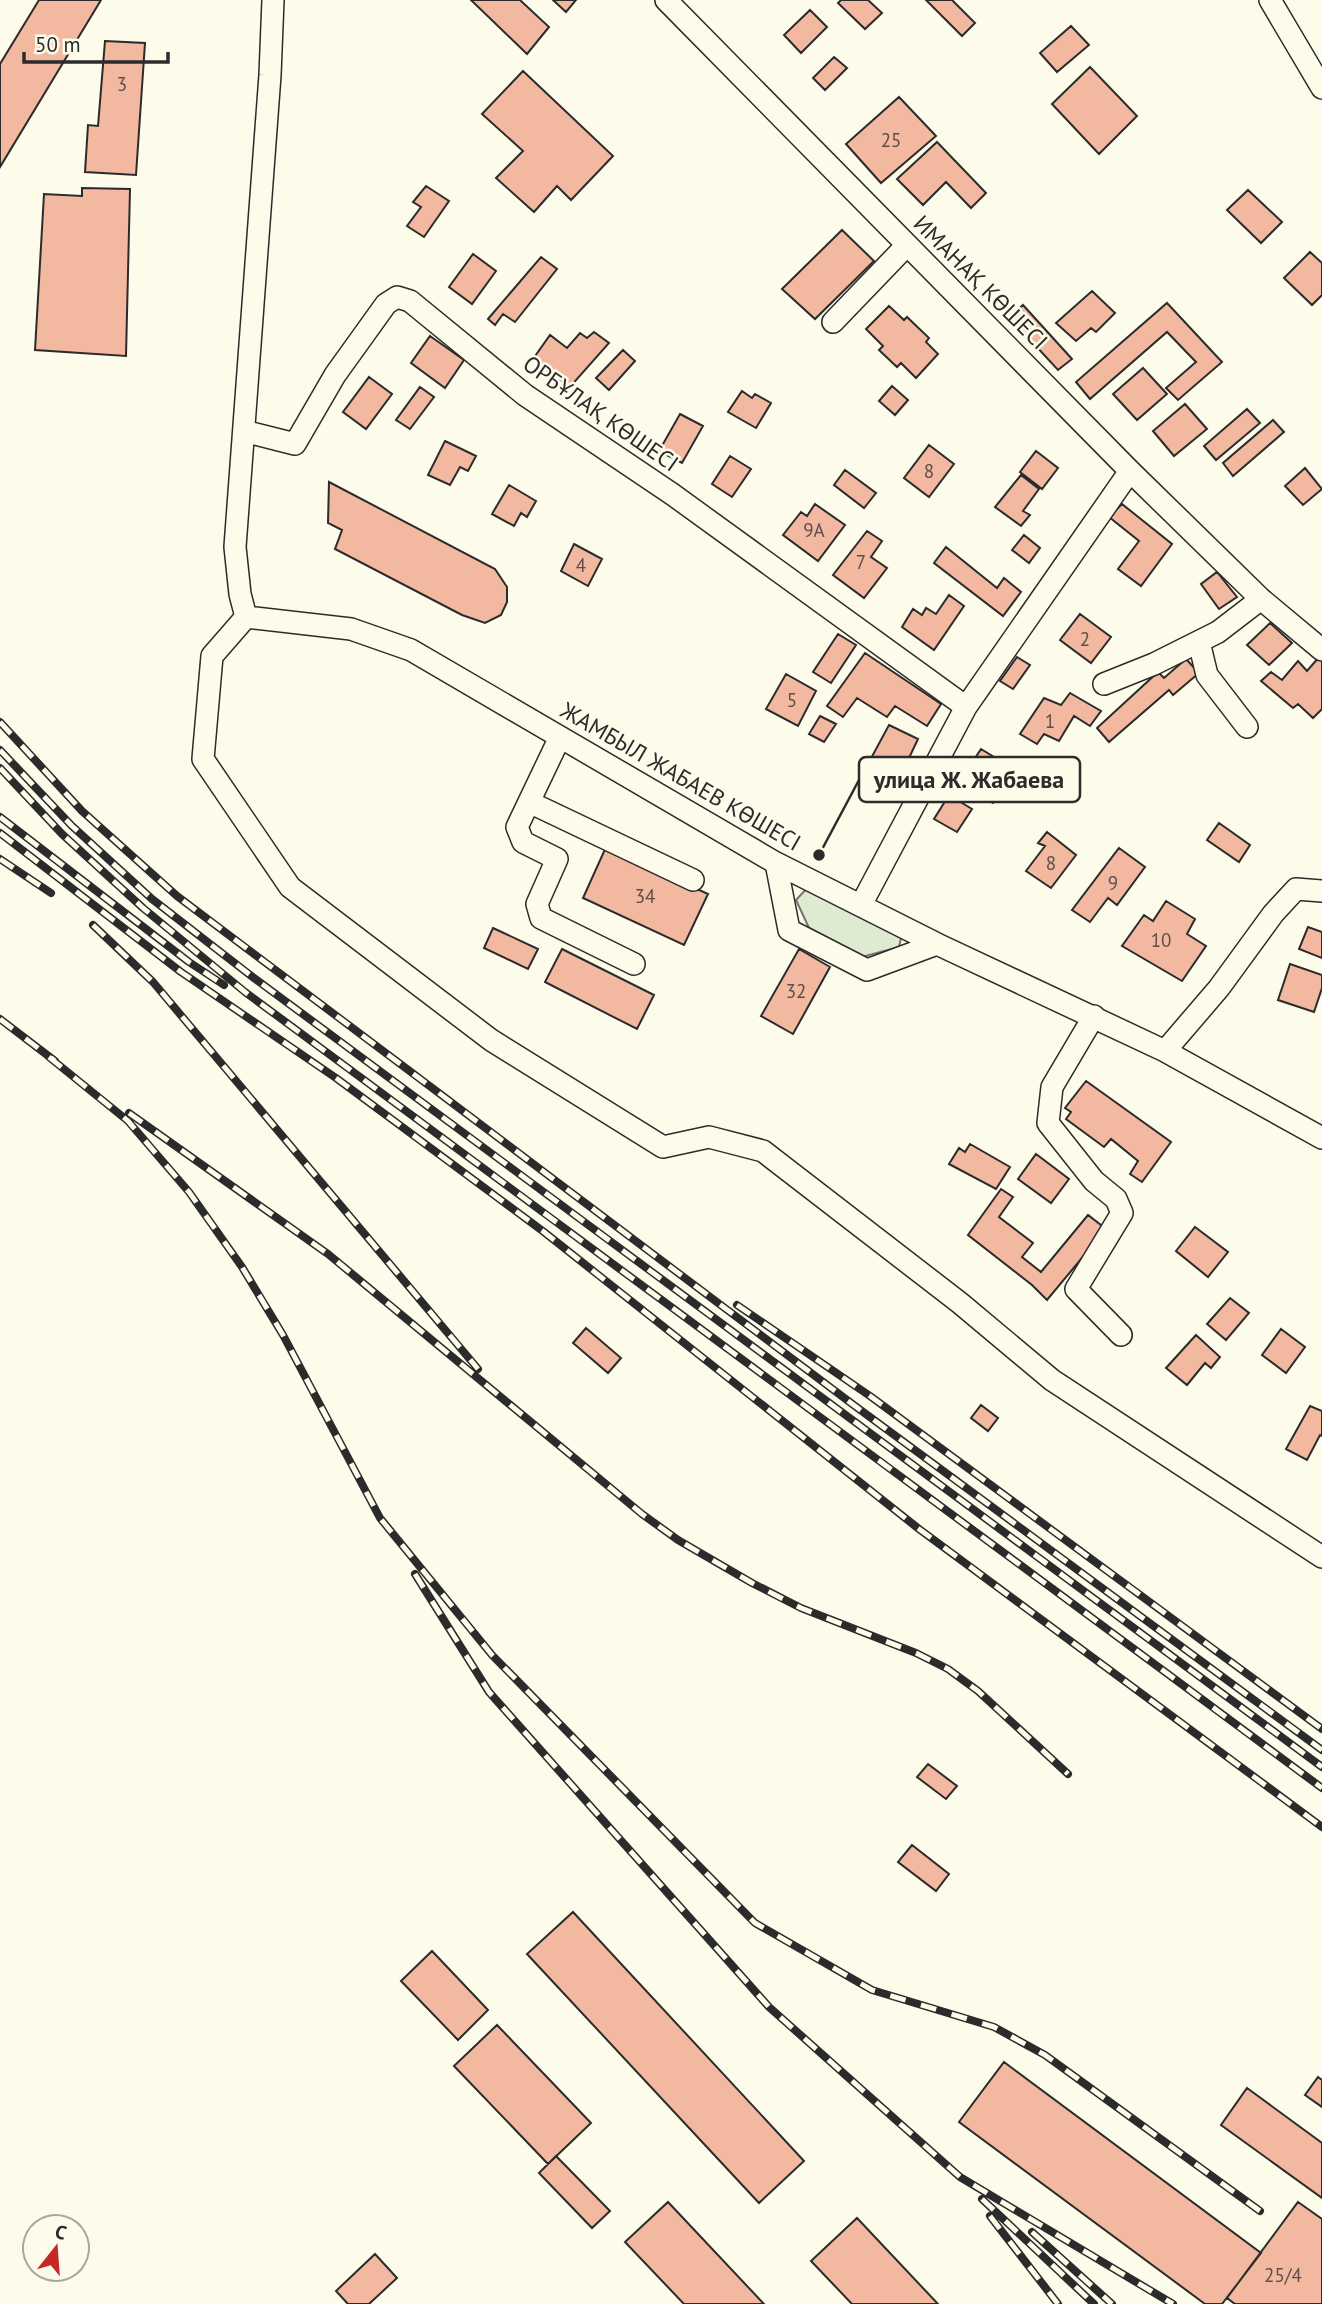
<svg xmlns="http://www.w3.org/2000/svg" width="1322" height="2304" font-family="'PT Sans',sans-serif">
  <rect width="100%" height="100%" fill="#fdfbea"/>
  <path fill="#deebd1" stroke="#74746e" stroke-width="2" d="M808,887l94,47 -3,13 -37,10 -53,-29 -13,-28z"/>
  <path fill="#f2b8a0" stroke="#2b2b2b" stroke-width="2" d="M39,0h62l-101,167v-103z
    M471,0h49l29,27 -22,27z
    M553,0h23l-10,12z
    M841,0h27l14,13 -17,16 -27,-26z
    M926,0h26l23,23 -13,13z
    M810,10l17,17 -26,26 -17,-18z
    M1071,26l18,19 -32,27 -17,-19z
    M105,41l40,2 -9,132 -51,-3 3,-47 10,1z
    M834,57l13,11 -22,22 -12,-12z
    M1090,67l47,49 -38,38 -47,-50z
    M523,71l90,85 -42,44 -14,-14 -23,26 -38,-34 27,-27 -41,-37z
    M899,97l37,39 -55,47 -35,-39z
    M937,142l49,51 -15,15 -25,-26 -23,23 -26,-26z
    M426,186l23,15 -25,36 -17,-11 14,-19 -8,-5z
    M82,188l48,1 -4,167 -91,-6 9,-156 38,2z
    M1248,190l34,32 -21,21 -34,-33z
    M842,230l32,31 -59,58 -33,-30z
    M1310,252l12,11v32l-10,10 -28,-27z
    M473,254l23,17 -24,33 -23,-17z
    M541,257l16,12 -42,53 -12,-8 -8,11 -7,-6z
    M1092,291l23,22 -19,19 -5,-4 -15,13 -20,-18z
    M1167,303l55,59 -44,38 -12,-12 30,-26 -29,-30 -77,67 -14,-17z
    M1023,305l49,54 -14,11 -49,-53z
    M889,306l15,14 3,-3 22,21 -3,4 12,12 -22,24 -15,-15 -4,4 -18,-17 4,-4 -17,-17z
    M594,332l15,11 -39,44 -37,-28 17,-24 17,13 13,-15 7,5z
    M430,336l34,24 -19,28 -34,-25z
    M623,350l12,11 -26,29 -13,-12z
    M1143,368l24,26 -30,26 -24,-26z
    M369,377l23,17 -26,35 -23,-17z
    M892,386l16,14 -13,15 -16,-14z
    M420,387l14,10 -24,32 -14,-9z
    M742,391l10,7 3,-4 16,9 -15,25 -28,-16z
    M1185,404l22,25 -33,27 -21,-25z
    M1247,409l13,14 -44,37 -12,-14z
    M680,414l23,12 -21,37 -23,-12z
    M1273,420l11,12 -51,44 -10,-13z
    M445,441l31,15 -8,15 -8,-4 -10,18 -22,-10z
    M929,445l25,19 -25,33 -25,-19z
    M1036,451l22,17 -16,21 -22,-17z
    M730,456l21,13 -19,28 -20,-13z
    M1305,468l17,21 -19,16 -18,-19z
    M845,470l31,23 -12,15 -30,-23z
    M1021,475l18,14 -16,22 7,4 -9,11 -26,-19z
    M329,482l166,87 12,18v15l-6,13 -16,8 -23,-8 -127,-66 7,-19 -14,-7z
    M509,485l27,16 -9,16 -6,-4 -7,13 -22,-12z
    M815,504l30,21 -27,36 -35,-26 18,-23 6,4z
    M1122,504l50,40 -31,42 -23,-17 21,-28 -30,-24z
    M867,531l15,10 -11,16 16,11 -23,30 -31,-23z
    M1024,535l16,13 -11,15 -17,-13z
    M574,544l28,15 -14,27 -27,-15z
    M946,547l51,41 7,-10 17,14 -18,24 -69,-53z
    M1217,572l20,25 -18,12 -18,-25z
    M949,595l15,11 -30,44 -32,-23 11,-18 9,6 4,-7 10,6z
    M1080,614l31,23 -20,26 -31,-23z
    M1270,623l22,20 -23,22 -22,-20z
    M838,634l18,11 -25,38 -18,-11z
    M865,653l76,51 -14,22 -32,-20 -8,11 -30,-19 -14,19 -16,-11z
    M1320,656l2,3v50l-9,9 -15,-14 -5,4 -32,-27 10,-9 11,8 16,-19 9,10z
    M1017,657l13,8 -17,24 -13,-8z
    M1186,659l13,14 -26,22 -4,-5 -60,52 -12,-14 61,-56 6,6z
    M786,674l30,17 -18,35 -32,-17z
    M1070,693l31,18 -11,15 -16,-10 -15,25 -15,-7 -7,10 -17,-10 24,-36 17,7z
    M820,716l16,8 -12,18 -15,-8z
    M889,725l29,14 -18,38 -31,-15z
    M981,749l23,14 -9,14 11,6 -13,20 -35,-19z
    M949,795l23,14 -15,23 -23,-13z
    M1219,823l31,22 -11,17 -32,-22z
    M1047,832l29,23 -25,33 -25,-17 19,-25 -7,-3z
    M606,847l102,47 -24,51 -101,-47z
    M1119,848l26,19 -28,38 -9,-7 -18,24 -18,-12z
    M1166,901l29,18 -8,15 19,12 -24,35 -60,-35 22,-31 9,6z
    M1308,927l14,5v26l-23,-9z
    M493,928l45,21 -10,20 -44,-21z
    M562,949l92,46 -17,34 -92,-47z
    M799,949l31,18 -37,67 -32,-18z
    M1290,964l32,11v13l-8,24 -36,-12z
    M1086,1081l85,61 -29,40 -12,-8 8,-13 -27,-22 -7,8 -38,-28 5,-7 -6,-4z
    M970,1144l40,23 -14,22 -47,-25 10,-16 6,4z
    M1036,1154l33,25 -18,24 -33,-24z
    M1001,1189l12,8 -14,20 34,26 -11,14 19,15 47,-57 18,14 -59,71 -15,-15 -64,-50z
    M1195,1227l33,25 -20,25 -32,-26z
    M1230,1298l19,15 -23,27 -19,-16z
    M586,1328l35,30 -13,15 -35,-30z
    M1281,1329l24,18 -19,26 -24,-18z
    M1196,1335l24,22 -9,11 -6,-5 -18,22 -21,-17z
    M981,1405l17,13 -10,13 -17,-13z
    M1310,1406l12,5v25l-2,-1 -13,25 -21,-11z
    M928,1764l29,22 -11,13 -29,-22z
    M912,1845l37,29 -13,17 -38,-29z
    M573,1912l231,249 -45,42 -232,-249z
    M432,1951l56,59 -30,30 -57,-59z
    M497,2025l94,98 -43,41 -94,-98z
    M1004,2062l257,191 -39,51h-17l-246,-182z
    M1318,2077l4,3v27l-17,-12z
    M1247,2088l75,55v55l-101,-73z
    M556,2156l54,55 -18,17 -53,-55z
    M668,2202l96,102h-80l-59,-62z
    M1298,2202l24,17v85h-87l-8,-6z
    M857,2218l81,86h-86l-41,-43z
    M375,2254l22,24 -28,26h-21l-12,-13z"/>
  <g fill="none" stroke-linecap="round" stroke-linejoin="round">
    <defs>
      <path id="minor" d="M273,0l-3,75 -35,472 5,47 6,23 105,12 60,21 365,213 161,81 228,107 157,87
        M666,0l464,471 131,128 61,51
        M1270,0l52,88
        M833,322l74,-77
        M244,431l51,13 40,-69 51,-71 11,-7 13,4 115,94 147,99 294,213
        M246,617l-34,39 -9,103 87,128 201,153 172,107 46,-10 54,14 197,152 92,77 270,177
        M1199,642l8,33 40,52
        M1104,684l50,-20 64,-32 43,-33
        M560,737l-43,90 6,15 34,17 -20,45 4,14 93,46
        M529,802l164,78
        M776,863l13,67 78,40 70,-26
        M861,905l105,-198 164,-236
        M1094,1016l-42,71 -4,36 46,58 22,18 6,14 -46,76 45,46
        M1165,1051l54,-63 54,-74 23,-25 26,2"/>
    </defs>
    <use href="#minor" stroke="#2b2b2b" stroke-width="24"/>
    <use href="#minor" stroke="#fdfbea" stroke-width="21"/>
    <defs>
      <path id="rail" d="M0,722l82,89 95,85 678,510 467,344
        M0,750l72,76 80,73 102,79 1068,789
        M0,768l62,66 81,74 102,84 1077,796
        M0,817l189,145 35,23
        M0,833l181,139 155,106 208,154 375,297 403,298
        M0,859l51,34
        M93,925l60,57 325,387
        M0,1019l55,42
        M49,1057l79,64 61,71 53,75 41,68 97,183 112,137 263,268 117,67 122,37 51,28 215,156
        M129,1113l199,141 314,260 36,26 74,43 49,25 115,45 32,16 30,22 90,83
        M737,1305l133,91 452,333
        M415,1574l74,118 280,315 191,170 213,127
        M982,2199l112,105
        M990,2216l68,88
        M1032,2232l80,72"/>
    </defs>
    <use href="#rail" stroke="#2b2b2b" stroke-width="8"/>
    <use href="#rail" stroke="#fdfbea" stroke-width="5" stroke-dasharray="16" stroke-linecap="butt"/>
  </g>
  <g text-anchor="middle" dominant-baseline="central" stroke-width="5" stroke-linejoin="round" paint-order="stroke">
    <g font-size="19" fill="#5d4e48">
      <text x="122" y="84">3</text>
      <text x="891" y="140">25</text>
      <text x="929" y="471">8</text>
      <text x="814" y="530">9А</text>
      <text x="861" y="562">7</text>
      <text x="581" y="565">4</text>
      <text x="1085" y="639">2</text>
      <text x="792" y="700">5</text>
      <text x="1050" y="721">1</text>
      <text x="1051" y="863">8</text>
      <text x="1113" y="883">9</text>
      <text x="645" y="896">34</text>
      <text x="1161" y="940">10</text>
      <text x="796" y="991">32</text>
      <text x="1283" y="2275">25/4</text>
    </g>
    <g font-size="23" fill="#2b2b2b" stroke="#fdfbea">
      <text transform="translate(981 282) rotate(45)">ИМАНАҚ КӨШЕСІ</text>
      <text transform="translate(601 413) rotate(35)">ОРБҰЛАҚ КӨШЕСІ</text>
      <text transform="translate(681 776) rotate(30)">ЖАМБЫЛ ЖАБАЕВ КӨШЕСІ</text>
    </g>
  </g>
  <path fill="none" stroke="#2b2b2b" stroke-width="2.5" d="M819 855L859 780"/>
  <circle fill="#2b2b2b" stroke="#fdfbea" stroke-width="2.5" cx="819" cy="855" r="7"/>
  <rect fill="#fdfbea" stroke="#2b2b2b" stroke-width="2.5" x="859" y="757" width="221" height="45" rx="7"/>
  <g font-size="24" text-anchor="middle" font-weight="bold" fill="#2b2b2b">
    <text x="969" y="788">улица Ж. Жабаева</text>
  </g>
  <g transform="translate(56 2248) rotate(17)"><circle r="33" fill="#fdfbea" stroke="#a9a89e" stroke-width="2"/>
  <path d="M0-5L12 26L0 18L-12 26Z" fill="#c62828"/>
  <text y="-10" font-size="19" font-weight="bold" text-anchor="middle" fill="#2b2b2b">С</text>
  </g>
  <path d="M24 52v10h144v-10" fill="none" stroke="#2b2b2b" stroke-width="3.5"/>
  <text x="35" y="52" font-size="21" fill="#2b2b2b" stroke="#fdfbea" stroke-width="5" paint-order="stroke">50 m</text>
</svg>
